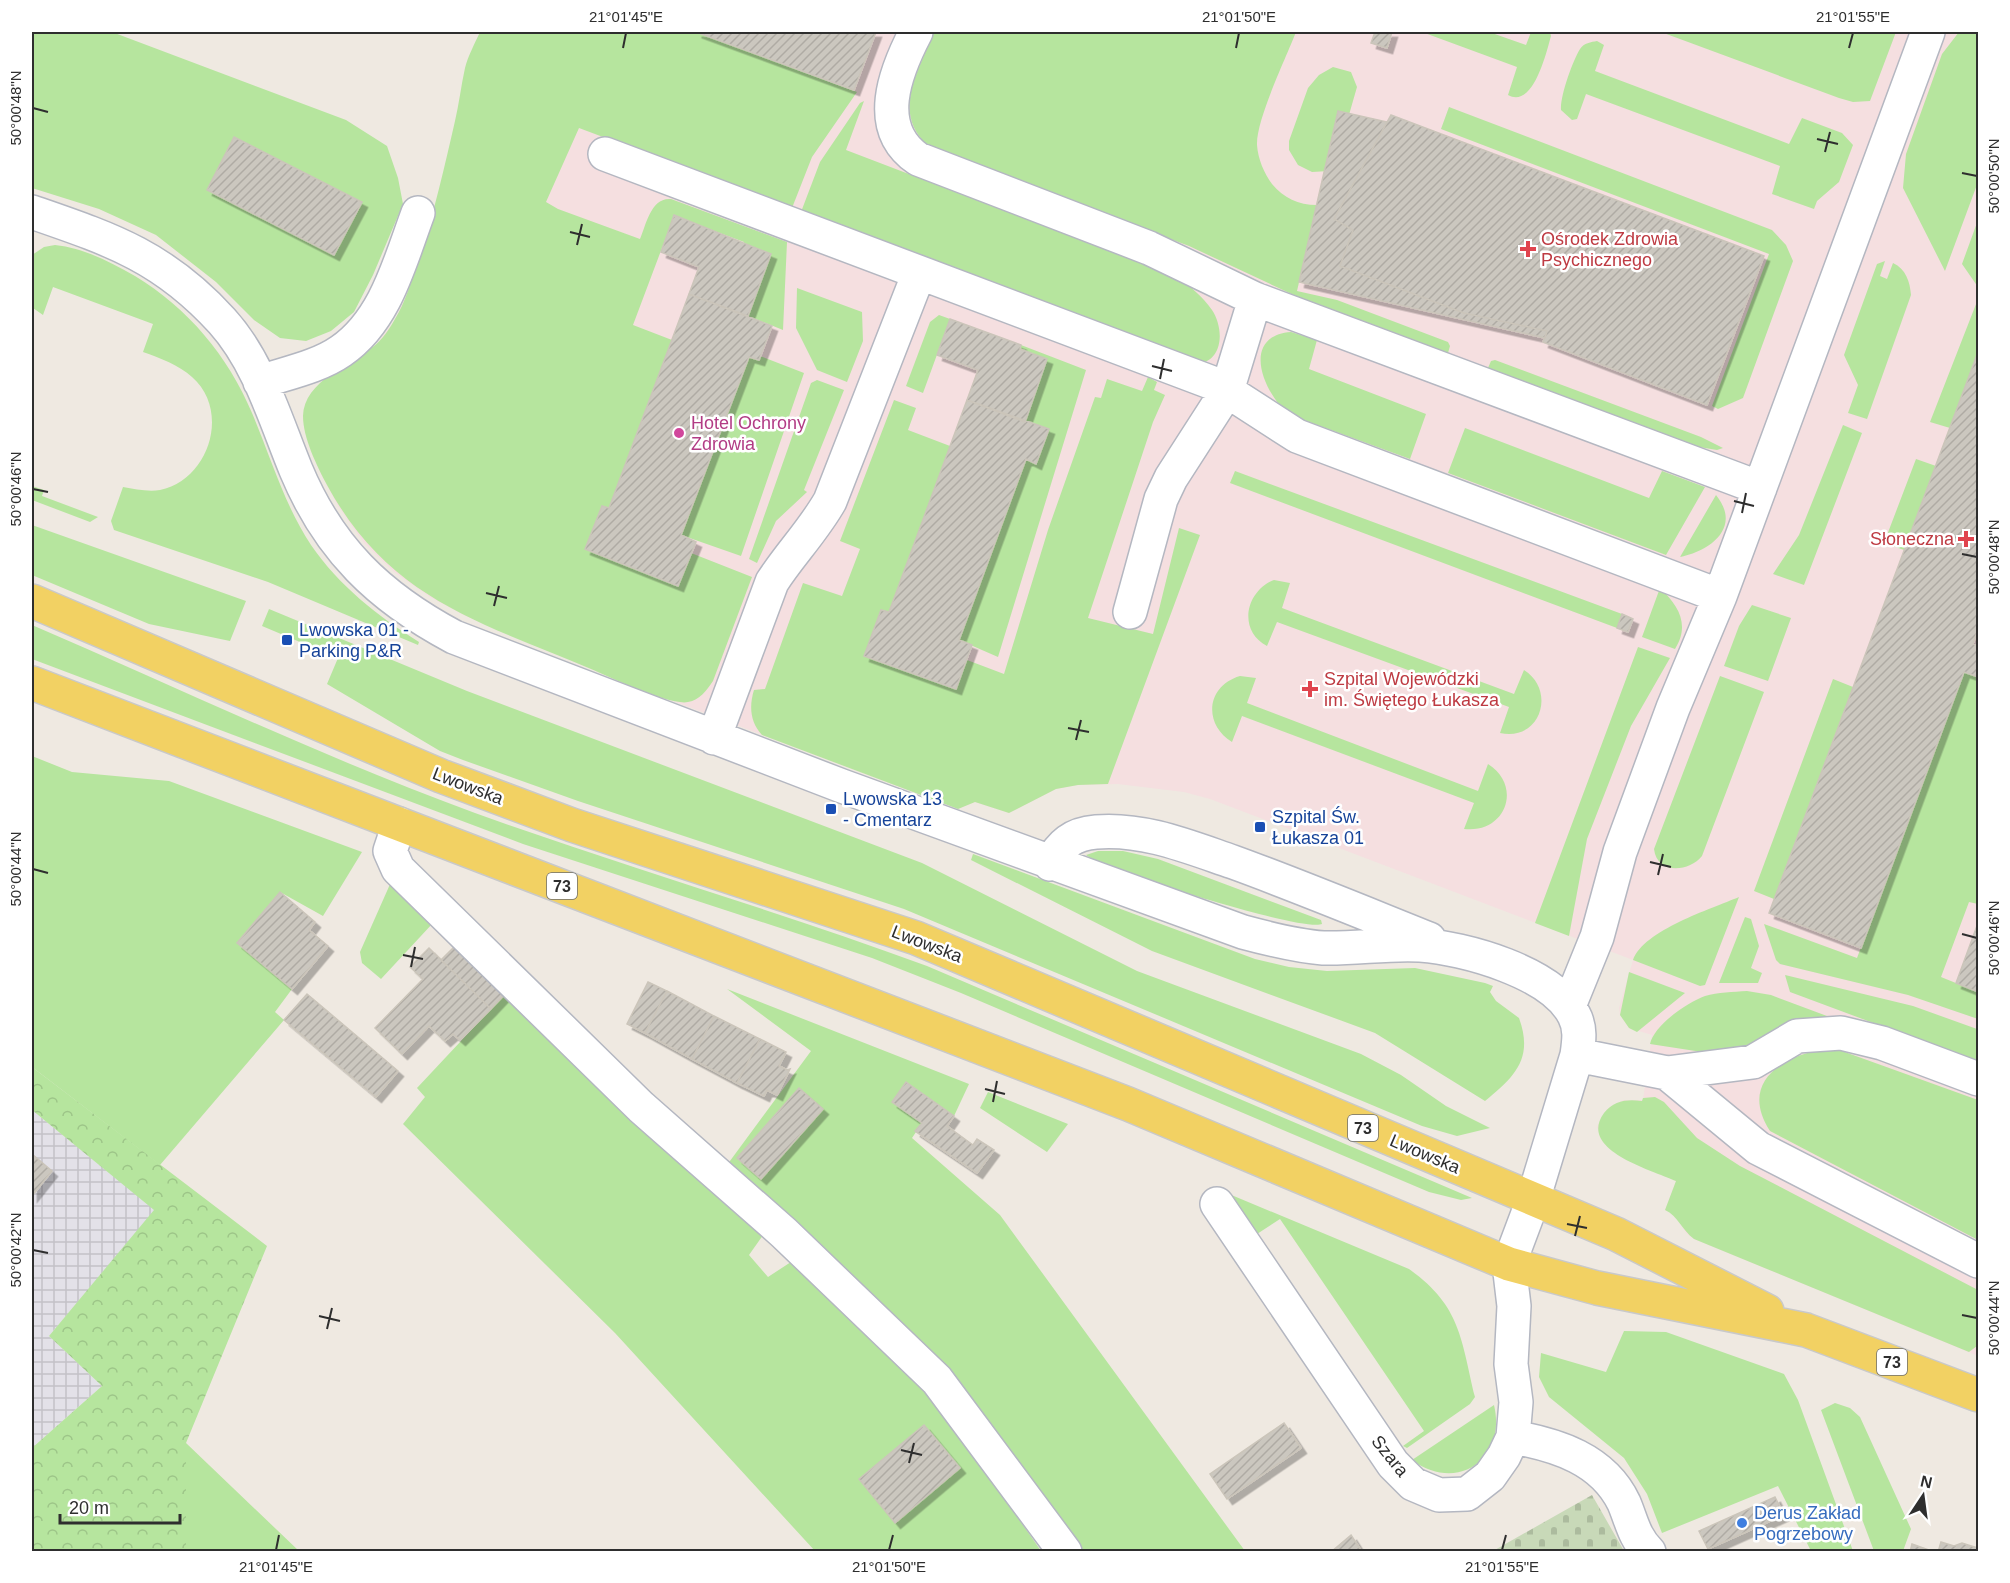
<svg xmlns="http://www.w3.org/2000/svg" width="2010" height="1583" font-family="Arial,sans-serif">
  <defs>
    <pattern id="industrial-grid" width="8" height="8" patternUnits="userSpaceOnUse" patternTransform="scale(1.5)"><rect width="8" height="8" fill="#e3e1e8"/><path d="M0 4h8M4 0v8" fill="none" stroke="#c3c1c7"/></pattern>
    <pattern id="forest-crowns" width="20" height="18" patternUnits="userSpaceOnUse" patternTransform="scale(1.5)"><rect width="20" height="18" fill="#b6e59e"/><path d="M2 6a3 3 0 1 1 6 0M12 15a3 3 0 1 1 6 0" fill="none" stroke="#9dc588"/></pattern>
    <pattern id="cemetery-stones" width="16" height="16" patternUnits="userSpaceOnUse" patternTransform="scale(1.5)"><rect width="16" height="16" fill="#c8d9b8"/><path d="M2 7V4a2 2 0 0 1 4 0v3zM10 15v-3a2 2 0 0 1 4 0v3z" fill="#acbb9e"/></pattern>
    <pattern id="building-hatch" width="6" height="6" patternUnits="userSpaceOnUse" patternTransform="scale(1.5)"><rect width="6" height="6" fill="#cbc7bf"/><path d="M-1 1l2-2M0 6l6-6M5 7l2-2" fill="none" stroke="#afaba4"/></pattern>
    <filter id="shadow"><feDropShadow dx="5.5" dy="5.5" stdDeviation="0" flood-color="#0004"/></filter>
  </defs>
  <rect width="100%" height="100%" fill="#efe9e1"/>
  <path fill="url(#industrial-grid)" d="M32,1110l123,100 -106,126 53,50 -70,62z"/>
  <path fill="#f5dfe0" d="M528,32h1450v1324l-284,-117 -8,-6 -11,-19 -10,-4 11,-29 -55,-24 -19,-16 -5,-14 10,-18 16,-9h20l9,-65 -23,-7 -9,-13 -1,-7 14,-48 -423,-161 -26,-7 -66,-8 -40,1 -22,4 -47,24 -34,-11 -17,7 -348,-132 -144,-61 -36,-19 -36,-25 -30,-29 -26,-37 -18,-34 -14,-38 -3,-18 3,-13 14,-20 57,-39 19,-26 31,-83z"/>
  <path fill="#b6e59e" d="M32,32h80l234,88 41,26 11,32 5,26 -30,71 -19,37 -23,19 -25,10 -26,-3 -26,-18 -38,-38 -60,-47 -57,-26 -67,-21z
    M480,32h216l161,60 -45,65 -20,51 -213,-80 -33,74 12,7 82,30c6,-14 11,-42 31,-40l116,43 -4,88 -35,-14 -4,-74 -70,-26 -41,109 39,15 -63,168 -7,-2 -16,43 92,36 13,-32 61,24 -39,104c-7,10 -13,19 -25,21 -17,4 -79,-25 -97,-33 -111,-47 -202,-70 -264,-184 -10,-19 -24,-47 -24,-69 1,-35 48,-52 71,-70 8,-6 16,-18 21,-27 10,-16 16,-37 22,-55 16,-46 27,-95 38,-143 4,-17 6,-35 10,-53 3,-12 10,-25 15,-36z
    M934,32h362c-10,26 -40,88 -39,113 1,14 7,28 15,39 12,14 26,21 45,21l-20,86 40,9 111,42 2,4 -2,7 -150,-56 -109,-51 -259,-98c-40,-35 -12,-75 4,-116z
    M1422,32h67l37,13 5,-13h19l1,4c-5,18 -18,73 -43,59l9,-28z
    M1661,32h235l-26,69 -17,1 -14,-4z
    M1959,32h19v150l-33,89 -42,-83 3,-34 36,-100z
    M1597,41l7,4 -9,26 194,73 13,-26 40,15 11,12 -14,37 -22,19 -3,8 -42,-15 8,-28 -194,-72 -9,25 -5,1 -11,-10c-1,-14 12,-50 19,-61 4,-6 11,-7 17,-8z
    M1333,67l18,5 6,15 -21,73 -7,11 -17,1 -14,-7 -9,-15v-9l19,-53 11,-13z
    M864,101l-18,49 332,127c13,10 25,20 34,33 12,18 12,50 -14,54l-397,-152 19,-50 40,-59z
    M1449,107l323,123 14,15 7,16 -50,137 -25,11 -6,-3 57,-152 -328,-125z
    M1978,220v67l-16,-23z
    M55,245c29,3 55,17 80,31 53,32 93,80 117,137 19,45 32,91 59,132 28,41 67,71 108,97l-1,3 -150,-63 -154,-52 -3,-9 12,-34c12,2 25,5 37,3 49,-10 71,-79 32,-113 -13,-12 -32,-19 -49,-25l10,-28 -100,-37 -10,28 -10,-7 -1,-53 12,-8z
    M1885,261l-5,15 7,3 6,-16c13,6 17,19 18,32l-44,124 -19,-6 10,-28 -14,-30 33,-91z
    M797,288l65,24 1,29 -16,41 -30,-12 -21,-42z
    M1978,299v53l-28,76 -20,-6z
    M939,315l11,4 -27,74 -17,-7 24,-64z
    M1291,332l26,8 -8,29 117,45 -16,45 -120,-44c-26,-20 -51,-79 1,-83z
    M1021,345l65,25 -88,287 -39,-17 67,-181 10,5 13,-34 -24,-8 22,-63 -27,-10z
    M760,356l44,17 -63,183 -60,-21 68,-178 10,3z
    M1495,360l206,77 22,11 -6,2 -18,-3 -211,-79 3,-7z
    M1148,377l9,5 -3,8 11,5 -12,27 -65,196 65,16 26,-106 21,7 -92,249 -30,1 -22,4 -47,24 -34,-11 -17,7 -196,-74c-12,-13 -13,-29 -8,-45l11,-1 38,-106 39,13 18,-47 -20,-8 54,-141 22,8 -8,22 42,16 -61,166 -8,-2 -17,46 91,33 12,-29 37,14 44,-144 47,-133 6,1 6,-19 35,12z
    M817,380l27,10 -40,100 3,2 -31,29 -19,42 -8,-4 62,-176z
    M1843,425l19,8 -58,152 -31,-11 26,-39z
    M1465,428l184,70 13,-27 43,16 -39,68 -218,-82z
    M1916,459l20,7 -32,84 -20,-7z
    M1235,471l387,143 -5,14 -387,-145z
    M32,486l12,4 -2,6 56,21 -8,5 -58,-22z
    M1716,495c26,32 -5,56 -36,62z
    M32,525l214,76 -16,40 -81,-17 -117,-49z
    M1274,580l16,3 -8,25 232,86 10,-24c33,21 16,72 -24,63l9,-26 -232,-85 -10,24c-30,-16 -21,-55 7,-66z
    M1660,588c19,18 30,37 15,61l-33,-12z
    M1752,605l39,13 -23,63 -44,-15 15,-40z
    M269,609l198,82 455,172 215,108 224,83 40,21 45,31 44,22 -33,8 -35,-10 -518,-217 -326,-108 -115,-41 -23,-9 -113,-67 11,-26 -76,-32z
    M32,625c146,63 293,133 443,188 150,54 303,98 452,153l545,232 -11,2 -32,-8 -468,-199 -89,-35 -349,-114 -491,-185z
    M1638,647l32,11 -39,68 -44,113 -18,97 -34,-13z
    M1964,672l14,5v227l-9,-2 -28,75 37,15v27l-70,-24 -128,-31 -4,-4 -12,-36 93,34z
    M1240,676l16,2 -9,25 231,88 10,-27c35,22 18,70 -24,65l10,-26 -232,-87 -10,26c-29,-18 -26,-56 8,-66z
    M1720,676l44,16 -62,164c-13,16 -45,19 -48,-7z
    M1833,679l20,8 -79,212 -20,-8z
    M32,756l40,16 97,9 193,71 -39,64 -43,-24 -43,51 55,46 -17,23 9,8 -124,145 -128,-98z
    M1098,851h25l35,8 163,61 1,4c-21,8 -214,-53 -236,-69z
    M973,854l282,105 34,8 38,4 88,-3 70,15 8,3 -3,6 6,9 23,17c15,41 -5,59 -34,83l-110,-68 -223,-82 -181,-91z
    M391,882l42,41 -52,56 -19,-16 -2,-11z
    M1739,897l-34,88 -5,1 -67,-26c11,-30 78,-51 106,-63z
    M1745,917l6,2 8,27 -8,22 11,5 -4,10h-39z
    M1629,972l56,21 -48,39 -8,-4 -9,-13z
    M1785,975l128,31 64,23 1,33 -188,-70z
    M727,989l242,95 -15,32 -48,-34 -14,20 30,21 -10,15 88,77 245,336h-169l-349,-386 84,-114z
    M1747,991l24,4 64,24 -85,29 -35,6 -65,-10c4,-19 38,-42 55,-48 13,-4 28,-4 42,-5z
    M505,994l261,237 -17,24 19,22 26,-17 115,111 50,61 82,119h-226l-200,-218 -212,-209 22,-27 -8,-9z
    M1825,1049l17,2 136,49v140l-208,-109c-31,-48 11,-75 55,-82z
    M988,1092l80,32 -21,28 -67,-44z
    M1643,1098l12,-1 9,5 33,36 43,28 238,124 -1,56 -8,6 -275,-113c-12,-9 -16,-23 -29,-29l11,-29c-24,-11 -99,-31 -72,-68 10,-13 24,-14 38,-12z
    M1229,1194l180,75c52,37 52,70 66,128l-5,7 -63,44 -4,-2 21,-15 -144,-212 -23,15z
    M1624,1331l42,1 118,42 14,26 55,151h-42l-33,-65 -116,47 -15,-39 -23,-36 -75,-61 -10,-20 2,-24 65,19z
    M1835,1403l15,5 10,9 51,112 -8,22h-29l-53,-141z
    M1494,1405c13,55 -37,88 -82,55z
    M186,1443l113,108h-113z"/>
  <path fill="url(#forest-crowns)" d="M32,1067l235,179 -81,197v108h-154v-103l70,-62 -53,-50 105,-126 -122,-100z"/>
  <path fill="url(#cemetery-stones)" d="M1592,1495l32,56h-132h1z"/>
  <path fill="url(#building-hatch)" stroke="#cbc5ba" stroke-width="1.5" filter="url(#shadow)" d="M696,32h180l-22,58z
    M1375,32h17l-5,16 -16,-5z
    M1338,111l49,11 -53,97 19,11 -13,36 124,47 83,18 -2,7 -246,-56z
    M1391,115l373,141 -57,149 -164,-63 4,-11 -83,-18 -124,-47 13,-36 -19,-11z
    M234,137l128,65 -28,53 -127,-65z
    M674,215l97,39 -23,62 -59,-22 10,-27 -38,-15z
    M689,294l83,32 -13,34 -10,-3 -68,178 15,7 -18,44 -93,-37 17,-43 7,2z
    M950,319l71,26 -1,4 27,10 -22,63 -58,-22 11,-30 -41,-15z
    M1978,352v277l-5,15 5,2v31l-14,-5 -103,276 -92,-35z
    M967,400l82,29 -13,35 -10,-5 -67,181 13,5 -16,44 -92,-33 17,-46 8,2z
    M1622,614l11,5 -5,13 -11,-4z
    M280,892l35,30 -6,8 19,16 -36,43 -55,-46z
    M1978,923v69l-22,-9z
    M455,946l50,48 -14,15 -50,-49z
    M429,948l62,61 -31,31 -7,-6 -8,7 -16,-15 -27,28 -27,-26 48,-49 -13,-12z
    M648,982l19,9 -22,42 -18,-9z
    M667,991l47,25 -22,43 -47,-26z
    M307,994l91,77 -22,26 -92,-77z
    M714,1016l46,23 -23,44 -45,-24z
    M760,1039l26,13 -7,14 8,4 3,-1 -13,26 -10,-5 -3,6 -27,-13z
    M906,1082l48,34 -7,10 26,19 4,-6 17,11 -17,23 -62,-42 7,-8 -30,-21z
    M799,1088l24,21 -62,70 -24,-21z
    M32,1154l20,17 -20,25z
    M1284,1423l17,25 -74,51 -17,-25z
    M924,1425l36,43 -65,55 -36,-44z
    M1775,1497l9,18 -76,34 -9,-18z
    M1351,1535l11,17h-31z
    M1941,1542l13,4 8,-3 16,5v4h-40z
    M1912,1544l17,6v2h-19z"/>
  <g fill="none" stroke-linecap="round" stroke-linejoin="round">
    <defs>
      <path id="minor" d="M916,32c-21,40 -43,96 2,127l231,89 106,51 505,189
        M605,154l613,231 79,51 423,160
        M32,212c78,27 131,44 190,109 37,41 53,98 74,149 33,79 83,127 158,167l388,149 401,146c26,7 53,14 80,16 32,1 65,-5 97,-3 44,3 132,27 154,70 7,13 5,26 3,40l-44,145 -24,64 5,42 -3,58 5,38 -3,35 -9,19 -14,20 -23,18 -28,1 -26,-11 -20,-20 -176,-260
        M260,382c27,-9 58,-15 81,-31 45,-31 59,-90 77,-138
        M1130,612l31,-113 10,-21 56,-87 28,-92
        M714,738l58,-156c18,-28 41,-51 58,-81l89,-228
        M399,824l-9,27 8,18 243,238 143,126 153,147 128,172
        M1050,864c11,-20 22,-30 46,-32 48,-4 93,15 137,30 66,24 131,51 196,77
        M1569,1006l28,-69 23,-85 53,-144 47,-112 208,-564
        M1577,1055l90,18 86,-11 44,-26 44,-3 41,10 96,36
        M1667,1073l91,75 220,113
        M1513,1437c44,8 90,22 111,66 8,19 10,34 25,49"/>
      <path id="major" d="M32,601l409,175 131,49 344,113 700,296 151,77
        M32,683l1096,421 381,160 88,24 209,42 172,65"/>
    </defs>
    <use href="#minor" stroke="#b4b7c1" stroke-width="36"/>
    <use href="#major" stroke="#c9c9c9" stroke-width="36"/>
    <use href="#minor" stroke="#fff" stroke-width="33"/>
    <use href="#major" stroke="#f2d163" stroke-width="33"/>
  </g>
  <path fill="none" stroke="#2e2e2e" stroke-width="2" d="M623,48l3,-15M1236,48l3,-15M1849,48l4,-15M33,108l15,4M1817,139l21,5M1825,152l5,-20M1962,173l15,3M570,232l20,5M577,245l5,-21M1152,366l20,5M1160,379l4,-20M33,489l15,3M1734,501l20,5M1742,513l4,-20M1962,554l15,3M486,593l21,5M494,606l5,-20M1068,728l21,4M1076,740l5,-20M1650,862l21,5M33,869l15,4M1658,875l5,-21M1962,934l15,4M403,955l20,4M411,967l4,-20M985,1089l20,5M993,1102l4,-21M1567,1224l20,4M1575,1236l5,-20M33,1250l15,3M1962,1315l15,3M319,1316l21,5M327,1329l5,-21M901,1450l21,5M909,1463l5,-20M276,1550l3,-15M889,1550l4,-15M1502,1550l4,-15"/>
  <g fill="#e0444e" stroke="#fff" stroke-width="2">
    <path d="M1525 240h6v6h6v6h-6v6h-6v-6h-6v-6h6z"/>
    <path d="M1963 530h6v6h6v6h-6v6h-6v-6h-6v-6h6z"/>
    <path d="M1307 680h6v6h6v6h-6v6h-6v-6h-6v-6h6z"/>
  </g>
  <circle fill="#d1479c" stroke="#fff" stroke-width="2" cx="679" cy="433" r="6"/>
  <g fill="#1a4fb4" stroke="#fff" stroke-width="2">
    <rect x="281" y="634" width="12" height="12" rx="3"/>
    <rect x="825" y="803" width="12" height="12" rx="3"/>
    <rect x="1254" y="821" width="12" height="12" rx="3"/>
  </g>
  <circle fill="#3f7fe0" stroke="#fff" stroke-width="2" cx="1742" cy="1523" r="6"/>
  <g text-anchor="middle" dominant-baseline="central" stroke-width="5" stroke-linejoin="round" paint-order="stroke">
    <g fill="#fff" stroke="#6d6d6d" stroke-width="1.5">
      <rect x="547" y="873" width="30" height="26" rx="4.5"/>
      <rect x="1348" y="1115" width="30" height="26" rx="4.5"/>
      <rect x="1877" y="1349" width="30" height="26" rx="4.5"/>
    </g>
    <g font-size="16" font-weight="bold" fill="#2e2e2e">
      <text x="562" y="886">73</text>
      <text x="1363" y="1128">73</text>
      <text x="1892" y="1362">73</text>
    </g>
    <g font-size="18" fill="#be3a42" stroke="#fff" text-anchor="start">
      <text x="1541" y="239">Ośrodek Zdrowia<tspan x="1541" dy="21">Psychicznego</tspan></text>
      <text x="1954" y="539" text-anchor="end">Słoneczna</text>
      <text x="1324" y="679">Szpital Wojewódzki<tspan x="1324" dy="21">im. Świętego Łukasza</tspan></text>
    </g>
    <g font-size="18" fill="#b23c85" stroke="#fff" text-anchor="start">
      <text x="691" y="423">Hotel Ochrony<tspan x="691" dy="21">Zdrowia</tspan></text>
    </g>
    <g font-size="18" fill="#164399" stroke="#fff" text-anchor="start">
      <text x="299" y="630">Lwowska 01 -<tspan x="299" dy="21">Parking P&amp;R</tspan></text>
      <text x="843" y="799">Lwowska 13<tspan x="843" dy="21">- Cmentarz</tspan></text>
      <text x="1272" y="817">Szpital Św.<tspan x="1272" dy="21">Łukasza 01</tspan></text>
    </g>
    <g font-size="18" fill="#2e2e2e" stroke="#fff">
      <text transform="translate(468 786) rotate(21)">Lwowska</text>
      <text transform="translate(927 944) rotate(21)">Lwowska</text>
      <text transform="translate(1425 1154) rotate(23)">Lwowska</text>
      <text transform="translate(1390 1456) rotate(51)">Szara</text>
    </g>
    <g font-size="18" fill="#366cbe" stroke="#fff" text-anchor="start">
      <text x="1754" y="1513">Derus Zakład<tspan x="1754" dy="21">Pogrzebowy</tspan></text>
    </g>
  </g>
  <rect width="2010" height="1583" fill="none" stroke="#ffffff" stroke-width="66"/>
  <g transform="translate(1923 1496) rotate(13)" stroke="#ffffff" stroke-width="4.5" paint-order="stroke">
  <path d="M0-4.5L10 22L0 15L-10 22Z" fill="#2e2e2e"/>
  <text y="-9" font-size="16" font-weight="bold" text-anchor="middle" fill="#2e2e2e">N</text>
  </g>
  <path d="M60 1514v9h120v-9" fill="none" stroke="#2e2e2e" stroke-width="3"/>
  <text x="69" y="1514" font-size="18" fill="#2e2e2e" stroke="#ffffff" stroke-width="4.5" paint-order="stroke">20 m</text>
  <rect x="33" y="33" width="1944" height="1517" fill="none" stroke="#2e2e2e" stroke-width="2"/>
  <g font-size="15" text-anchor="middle" fill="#2e2e2e">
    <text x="626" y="22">21°01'45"E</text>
    <text x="1239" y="22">21°01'50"E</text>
    <text x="1853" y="22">21°01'55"E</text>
    <text transform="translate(16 108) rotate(-90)" y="5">50°00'48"N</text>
    <text transform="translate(1994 176) rotate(-90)" y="5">50°00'50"N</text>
    <text transform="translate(16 489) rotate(-90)" y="5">50°00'46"N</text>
    <text transform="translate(1994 557) rotate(-90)" y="5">50°00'48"N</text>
    <text transform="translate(16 869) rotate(-90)" y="5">50°00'44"N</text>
    <text transform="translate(1994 938) rotate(-90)" y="5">50°00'46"N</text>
    <text transform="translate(16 1250) rotate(-90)" y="5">50°00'42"N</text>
    <text transform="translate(1994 1318) rotate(-90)" y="5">50°00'44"N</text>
    <text x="276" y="1572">21°01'45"E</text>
    <text x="889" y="1572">21°01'50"E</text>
    <text x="1502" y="1572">21°01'55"E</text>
  </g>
</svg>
